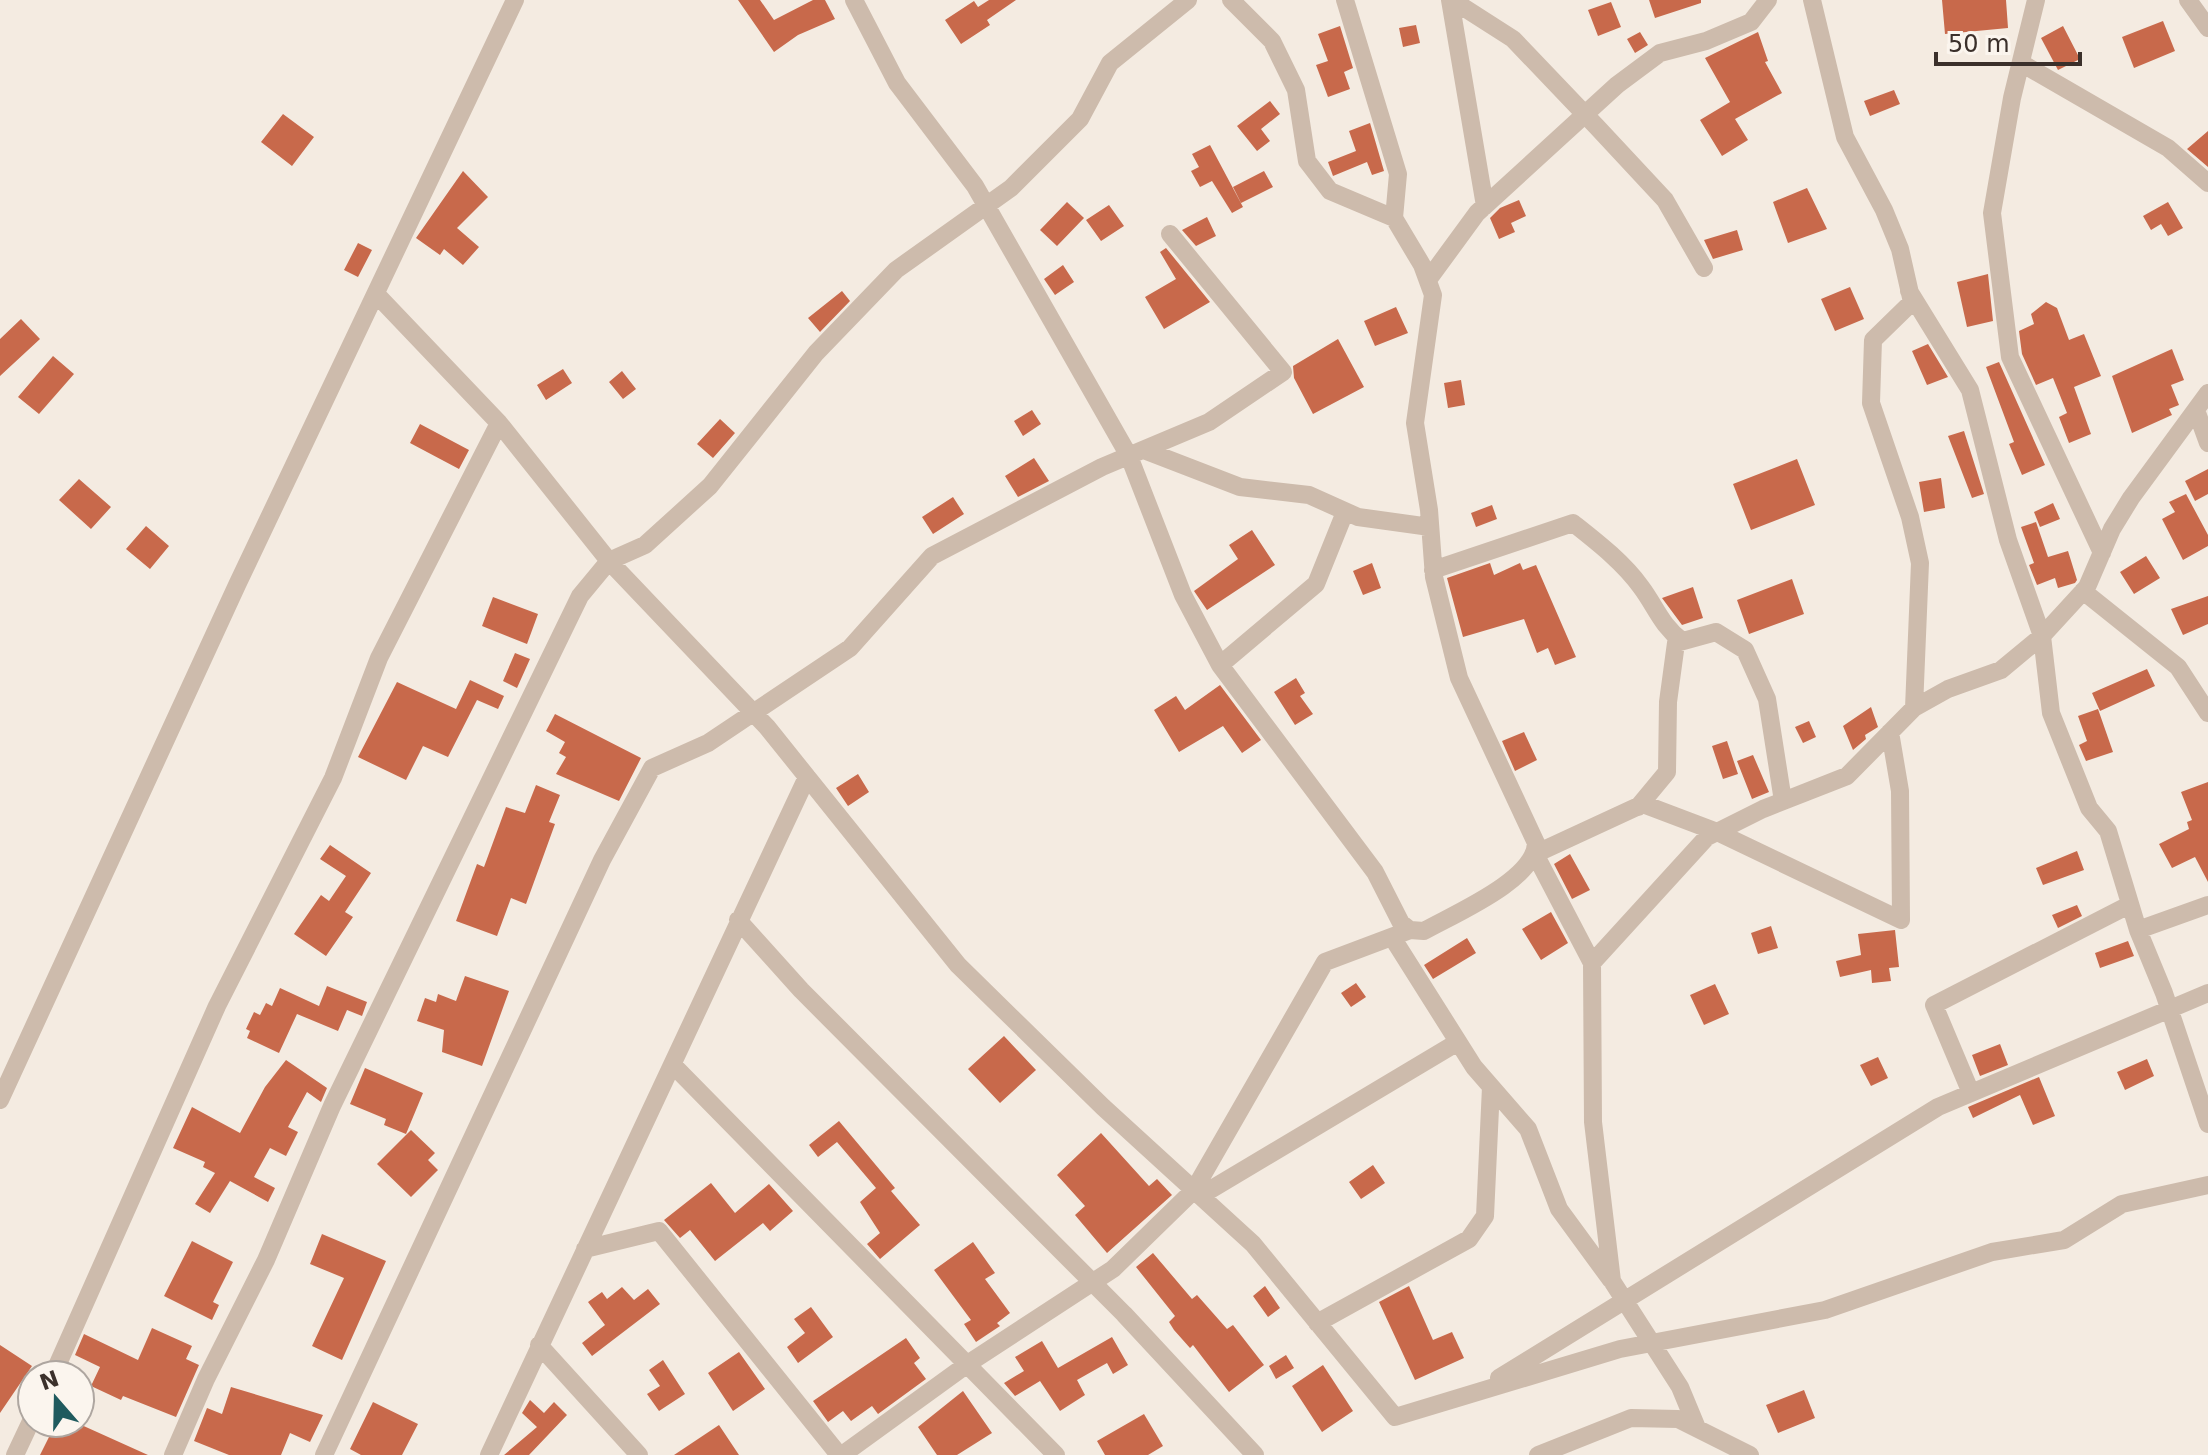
<svg xmlns="http://www.w3.org/2000/svg" width="2208" height="1455" font-family="'DejaVu Sans',sans-serif">
  <rect width="100%" height="100%" fill="#f4ebe1"/>
  <path fill="#c8694b" d="M738,0h22l14,20 39,-20h12l10,19 -37,16 -24,17z
    M989,0h27l-29,20 3,5 -29,19 -16,-24 29,-19 4,6z
    M1649,0h52v3l-46,15z
    M1942,0h64l2,28 -63,6z
    M1611,2l10,25 -23,9 -10,-26z
    M2163,21l12,30 -41,17 -12,-31z
    M1416,25l4,18 -17,4 -4,-19z
    M1340,26l13,42 -9,4 6,17 -22,8 -12,-32 12,-4 -10,-27z
    M2063,26l17,33 -22,11 -17,-32z
    M1640,32l8,13 -13,8 -8,-14z
    M1758,32l10,29 -3,1 17,31 -47,26 13,21 -26,16 -22,-36 30,-18 -25,-44z
    M1894,90l6,14 -30,12 -6,-15z
    M1270,101l10,13 -19,15 9,12 -13,10 -20,-25z
    M283,114l31,23 -22,29 -31,-24z
    M1370,123l14,48 -12,4 -5,-13 -34,14 -5,-14 28,-11 -7,-20z
    M2208,131v36l-21,-18z
    M1210,145l33,62 -11,6 -20,-32 -12,6 -9,-16 8,-4 -7,-13z
    M463,171l25,26 -31,31 22,19 -16,18 -19,-16 -4,6 -24,-17z
    M1264,171l9,16 -32,16 -8,-16z
    M1807,188l20,41 -39,14 -15,-41z
    M1519,200l7,16 -15,7 4,9 -16,7 -9,-21 10,-10z
    M1067,202l17,16 -27,28 -17,-16z
    M2168,202l15,26 -15,8 -7,-12 -10,6 -8,-14z
    M1109,205l15,21 -23,15 -15,-21z
    M1207,217l9,19 -20,10 -14,-16z
    M1737,230l6,20 -30,9 -9,-19z
    M358,243l14,7 -14,27 -14,-7z
    M1166,248l44,54 -46,27 -19,-32 31,-18 -16,-27z
    M1063,265l11,17 -19,13 -11,-16z
    M1988,274l5,47 -26,6 -10,-45z
    M1850,287l14,32 -29,12 -14,-32z
    M842,291l8,10 -30,31 -12,-14z
    M2046,302l11,6 12,32 15,-6 17,42 -27,11 17,47 -22,9 -10,-26 8,-4 -14,-35 -17,7 -14,-31 -3,-23 15,-7 -3,-10z
    M1396,307l12,26 -33,13 -11,-25z
    M21,319l19,20 -40,37v-37z
    M1338,339l26,48 -51,27 -19,-36 -1,-12z
    M1928,344l20,33 -21,8 -15,-34z
    M2172,349l12,31 -13,5 8,20 -10,4 3,6 -40,18 -20,-57z
    M53,356l21,18 -35,40 -21,-17z
    M1999,362l46,103 -23,10 -13,-31 5,-2 -28,-75z
    M563,369l9,14 -26,17 -9,-15z
    M622,371l14,18 -13,10 -14,-17z
    M1461,380l4,25 -17,3 -4,-25z
    M1032,410l9,14 -18,12 -9,-15z
    M720,419l15,14 -22,25 -16,-14z
    M420,424l49,26 -10,19 -49,-26z
    M1964,431l20,63 -12,4 -24,-62z
    M1034,458l15,23 -31,16 -13,-21z
    M1797,459l18,46 -64,25 -18,-46z
    M2208,469v25l-13,7 -10,-20z
    M1941,478l4,30 -21,4 -5,-30z
    M79,479l32,28 -20,22 -32,-29z
    M2186,494l22,41v11l-25,14 -21,-41 13,-7 -6,-10z
    M953,497l11,17 -31,20 -11,-17z
    M2053,503l7,16 -20,8 -6,-15z
    M1492,505l5,14 -21,8 -5,-14z
    M2036,522l12,35 20,-6 9,29 -2,3 -17,5 -3,-10 -18,7 -8,-20 5,-2 -13,-36z
    M146,526l23,20 -19,23 -24,-20z
    M1252,530l23,35 -68,45 -13,-19 44,-32 -9,-14z
    M2146,556l14,22 -26,16 -14,-22z
    M1372,563l9,25 -18,7 -10,-24z
    M1490,563l4,12 26,-12 3,7 13,-5 40,92 -21,8 -7,-17 -11,5 -13,-34 -61,18 -16,-59z
    M1792,579l12,35 -55,20 -12,-34z
    M1693,587l10,31 -21,7 -20,-27z
    M2208,596v28l-25,11 -12,-26z
    M493,597l45,17 -11,30 -45,-18z
    M515,653l15,6 -13,29 -14,-7z
    M2147,669l8,17 -55,25 -8,-18z
    M1296,678l9,15 -5,3 13,18 -18,11 -21,-33z
    M470,680l34,16 -6,13 -21,-9 -29,57 -25,-11 -17,34 -48,-23 39,-75 59,27z
    M1220,685l41,55 -19,13 -19,-27 -44,26 -25,-42 22,-14 9,14z
    M1871,707l7,20 -13,8 1,4 -13,11 -10,-24z
    M2098,709l15,43 -27,9 -7,-16 8,-4 -9,-25z
    M555,714l86,44 -22,43 -63,-27 10,-17 -7,-4 6,-11 -19,-11z
    M1809,721l7,16 -13,6 -8,-16z
    M1524,732l13,28 -22,11 -13,-30z
    M1727,741l11,33 -15,5 -11,-33z
    M1753,755l16,37 -17,7 -15,-38z
    M858,774l11,18 -21,14 -12,-18z
    M2208,782v100l-13,-25 -23,11 -13,-24 30,-15 -2,-7 5,-2 -11,-28z
    M536,785l24,10 -11,27 6,2 -29,80 -15,-6 -14,38 -41,-15 21,-57 7,3 22,-60 19,6z
    M330,845l41,28 -26,39 8,5 -27,39 -32,-22 27,-39 8,6 17,-25 -26,-17z
    M2077,851l7,19 -41,15 -7,-17z
    M1570,854l20,36 -18,9 -18,-35z
    M2077,905l5,11 -24,12 -6,-13z
    M1551,912l17,31 -27,17 -19,-31z
    M1771,926l7,22 -20,6 -7,-21z
    M1895,930l4,37 -10,1 2,13 -19,2 -1,-13 -31,7 -4,-16 25,-6 -3,-21z
    M1467,938l9,15 -43,26 -9,-14z
    M2128,941l6,15 -34,12 -5,-15z
    M465,976l44,15 -27,75 -40,-14 2,-22 -27,-9 8,-23 11,4 2,-8 18,7z
    M1356,983l10,14 -15,10 -10,-14z
    M1715,984l14,30 -25,11 -14,-30z
    M327,986l40,16 -5,14 -15,-6 -9,21 -41,-17 -18,39 -32,-15 3,-7 -4,-2 8,-17 6,3 6,-12 6,3 8,-18 39,18z
    M1004,1036l32,34 -36,33 -32,-34z
    M2000,1044l8,21 -28,11 -8,-21z
    M1878,1057l10,21 -17,8 -11,-21z
    M2147,1059l7,17 -29,14 -8,-18z
    M286,1060l41,28 -6,14 -14,-10 -19,35 10,5 -12,24 -16,-8 -16,29 21,11 -7,14 -38,-21 -20,32 -15,-9 20,-31 -12,-6 2,-5 -32,-14 19,-41 48,26 25,-46z
    M365,1068l58,25 -17,41 -22,-9 2,-6 -36,-15z
    M2039,1077l16,39 -22,9 -13,-30 -47,23 -5,-11z
    M839,1121l56,67 -4,3 29,34 -40,34 -13,-15 13,-11 -20,-31 16,-14 -39,-46 -19,15 -9,-12z
    M411,1130l24,23 -7,7 10,10 -27,27 -34,-33z
    M1101,1133l48,53 8,-7 15,16 -65,58 -32,-38 10,-9 -28,-31z
    M1373,1165l12,18 -24,16 -12,-17z
    M711,1183l24,30 34,-29 24,27 -23,20 -7,-8 -48,38 -25,-31 -10,8 -16,-18z
    M322,1234l64,27 -44,99 -30,-14 32,-68 -34,-14z
    M192,1241l41,21 -20,40 6,3 -7,15 -48,-24z
    M973,1242l22,31 -10,6 25,34 -13,10 3,3 -24,16 -12,-18 7,-4 -37,-50z
    M1153,1253l39,46 5,-4 30,34 6,-4 31,40 -35,27 -36,-47 -3,3 -16,-18 -5,-8 6,-6 -39,-49z
    M1265,1286l15,22 -12,9 -15,-21z
    M1409,1286l24,54 19,-8 12,26 -49,22 -36,-78z
    M622,1287l12,13 14,-11 12,15 -68,52 -10,-13 23,-18 -17,-23 14,-10 5,7z
    M811,1307l22,30 -35,26 -11,-16 18,-14 -11,-14z
    M152,1328l40,18 -6,13 13,6 -23,52 -53,-21 -2,4 -30,-14 9,-19 -25,-12 9,-21 54,26z
    M1112,1337l16,28 -15,9 -6,-11 -30,17 8,15 -25,16 -20,-30 -25,15 -11,-13 20,-12 -9,-14 27,-16 16,27z
    M906,1338l14,20 -6,5 12,16 -48,35 -6,-8 -21,15 -8,-10 -15,11 -15,-21z
    M0,1345l32,21 -32,47z
    M739,1352l26,37 -32,22 -25,-38z
    M1286,1355l8,13 -18,11 -7,-13z
    M663,1360l22,34 -26,17 -12,-17 13,-8 -11,-16z
    M1323,1365l30,46 -31,21 -30,-46z
    M231,1387l92,28 -13,27 -20,-9 -9,22h-52l-35,-14 13,-33 15,6z
    M1804,1390l11,28 -37,15 -12,-28z
    M963,1391l29,42 -35,22h-20l-19,-28z
    M530,1400l14,13 10,-11 13,13 -38,40h-25l33,-28 -15,-14z
    M373,1402l45,22 -16,31h-41l-11,-6z
    M1144,1414l19,32 -15,9h-43l-8,-14z
    M56,1423h21l71,32h-108z
    M719,1425l20,30h-65z"/>
  <g fill="none" stroke-linecap="round" stroke-linejoin="round">
    <path stroke="#cdbbac" stroke-width="18" d="M854,0l43,83 78,103 154,270 54,139 37,70 155,207 26,51 9,7 14,1c30,-17 111,-51 112,-88l-77,-165 -25,-101 -5,-67 -14,-87 18,-128 -11,-30 -28,-47 -64,-27 -23,-30 -11,-71 -24,-49 -41,-41
      M1345,0l53,174 -4,44
      M1450,0l35,206
      M1452,0l61,39 84,88 68,73 39,68
      M1812,0l33,137 39,73 16,39 12,53 -39,38 -2,63 39,114 10,46 -6,145
      M2036,0l-24,98 -20,115 18,144 92,196
      M2188,0l20,28
      M2021,63l147,85 40,35
      M1428,280l49,-67 140,-128 43,-32 46,-12 45,-19 17,-22
      M1909,291l61,99 38,150 34,96 9,77 38,95 19,23 30,99 26,63 44,131
      M377,295l122,128 110,138 158,166 191,238 145,142 150,137 142,173 225,-68 205,-39 167,-58 72,-12 58,-36 86,-19
      M2196,410l12,33
      M1144,450l96,37 69,8 49,22 72,10
      M1433,570l140,-47c24,19 50,39 68,64 15,20 20,38 41,54
      M2083,591l95,76 30,46
      M1220,665l96,-81 29,-72
      M1638,807l29,-35 1,-70 8,-59 40,-11 29,18 22,49 16,102
      M738,920l63,70 323,324 131,141
      M2138,930l70,-25
      M1392,937l82,130 54,62 31,80 52,71
      M1592,963l-57,-109 108,-50 74,28 184,88 -1,-129 -10,-59
      M673,1065l383,390
      M1971,1093l-37,-88 195,-100
      M0,1100l237,-515 278,-585
      M1200,1196l258,-154
      M585,1249l74,-18 180,224
      M1317,1323l152,-84 16,-23 6,-129
      M539,1345l100,110
      M53,1375l164,-369 116,-228 46,-120 120,-235
      M1499,1378l439,-271 270,-114
      M1697,1428l-17,-41 -68,-106 -19,-159 -1,-159 115,-126 56,-28 84,-33 67,-68 34,-19 53,-19 41,-34 45,-49 25,-58 19,-31 77,-105
      M15,1455l17,-36
      M173,1455l33,-76 60,-119 66,-154 248,-510 29,-35 36,-16 65,-59 106,-133 80,-83 115,-82 69,-69 30,-56 78,-63
      M324,1455l278,-595 50,-92 56,-25 142,-95 82,-92 170,-89 107,-45 74,-50 -113,-138
      M489,1455l318,-678
      M842,1455l127,-92 144,-94 81,-79 131,-228 85,-32
      M1538,1455l93,-37 47,1 72,36"/>
  </g>
  <g transform="translate(56 1399) rotate(340)"><circle r="38" fill="#fbf5ee" stroke="#aea6a0" stroke-width="2"/>
  <path d="M0-6L14 30L0 20L-14 30Z" fill="#1f5a5e"/>
  <text y="-12" font-size="22" font-weight="bold" text-anchor="middle" fill="#3b302b">N</text>
  </g>
  <path d="M1936 52v12h144v-12" fill="none" stroke="#3b302b" stroke-width="4"/>
  <text x="1948" y="52" font-size="24" fill="#3b302b" stroke="#fbf5ee" stroke-width="6" paint-order="stroke">50 m</text>
</svg>
